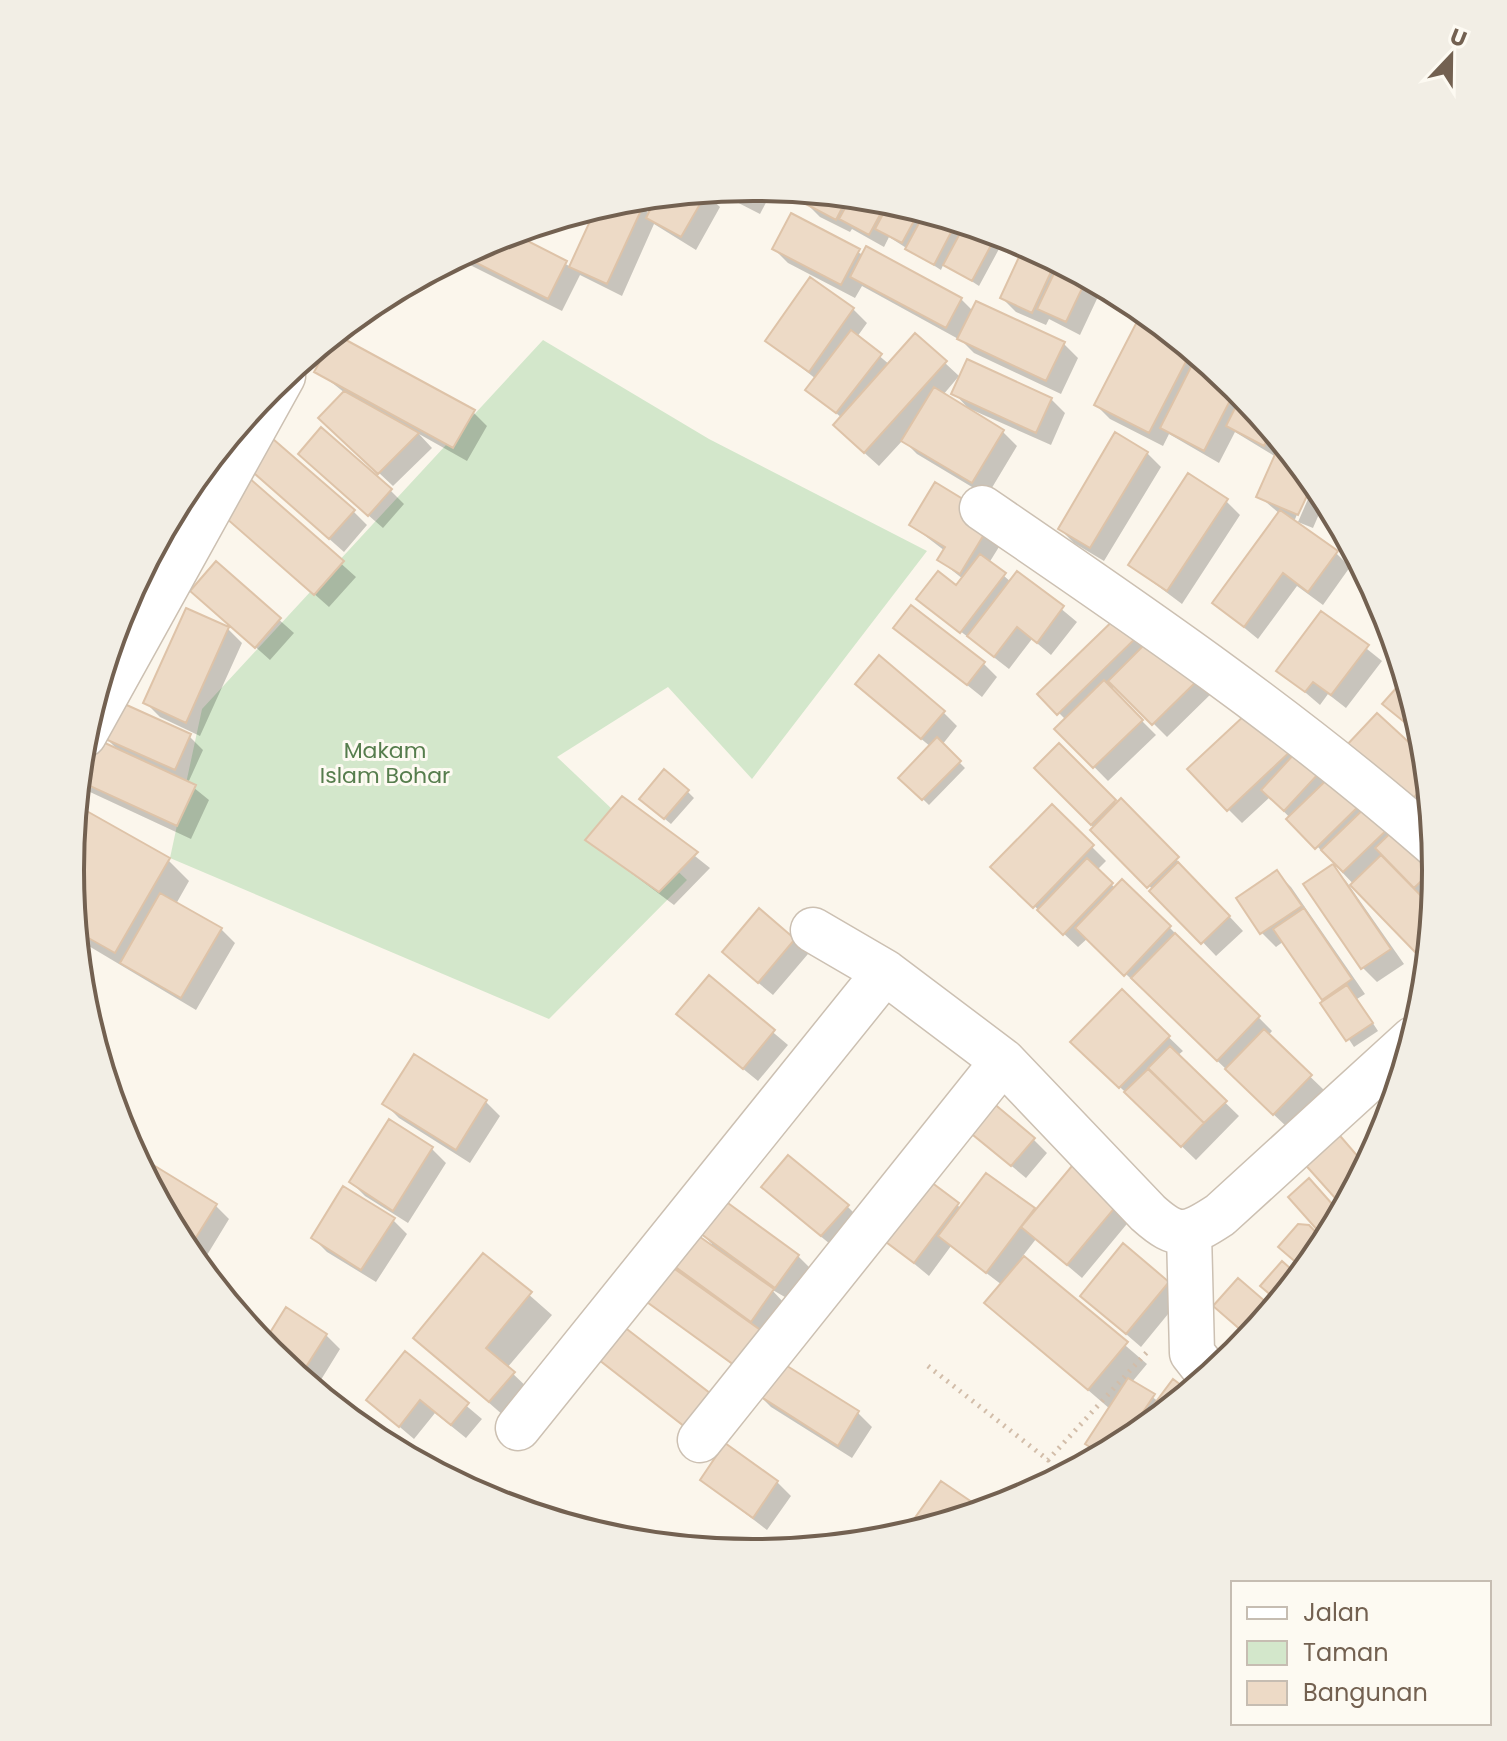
<svg xmlns="http://www.w3.org/2000/svg" width="1507" height="1741" font-family="Poppins,sans-serif">
  <rect width="100%" height="100%" fill="#fbf6ec"/>
  <path fill="#d3e7cb" d="M543,340l166,99 218,112 -175,228 -84,-92 -111,70 130,123 -138,139 -379,-161 32,-149z"/>
  <path fill="#0003" d="M754,187l19,2 -13,25 -45,-23z
    M704,192l16,15 -24,43 -42,-26 -32,72 -42,-21 -18,36 -106,-53 53,-24 62,33 28,-60 30,-8 21,15 4,-8 -14,-8z
    M812,193l75,7 119,36 -27,50 -35,-23 -3,7 -52,-33 -5,10 -32,-18 -2,3 -30,-15 -14,-14z
    M792,216l71,39 98,44 12,12 91,33 14,14 -17,36 -87,-41 -12,-12 -100,-55 -7,12 -67,-35 -14,-14z
    M1027,245l76,41 -23,49 -31,-16 -3,6 -30,-13 -14,-14z
    M853,309l14,14 -10,14 33,28 55,-2 14,13 -16,19 60,37 14,14 -30,50 -70,-42 -14,-14 -24,26 -30,-27 -7,-21 -34,-28 8,-11 -48,-38z
    M1144,311l93,77 75,91 -19,45 43,29 14,14 -27,38 -26,-19 -39,53 -44,-36 66,-89 -21,-18 17,-39 -41,-25 -16,31 -50,-29 -6,12 -53,-27 -14,-14z
    M317,371l156,41 14,14 -20,35 -48,-27 13,14 -39,38 -58,-54 10,-39z
    M954,393l97,6 14,14 -14,32 -83,-37z
    M1147,453l14,14 -57,94 -30,-18 -14,-14z
    M314,468l76,22 14,14 -21,24z
    M248,480l108,97 -27,30 -94,-83z
    M264,481l89,30 14,14 -23,27z
    M1315,483l11,15 -13,30 -15,-6z
    M1226,501l14,14 -58,89 -52,-39z
    M911,525l96,9 -18,29 22,19 7,-9 59,49 -26,33 -19,-16 -23,30 -90,-70 37,-11 7,-9 -24,-19 6,-9z
    M216,564l78,69 -24,27 -63,-56z
    M1124,613l92,76 -49,48 -52,-52 -4,5 45,45 -48,46 -51,-52 9,-9 -26,-26z
    M1322,613l60,48 -36,47 -18,-14 -8,11 -41,-35z
    M896,628l87,35 14,14 -15,20z
    M228,629l14,14 -42,93 -40,-19 -14,-14z
    M872,698l71,14 14,14 -15,19 23,23 -36,37 -28,-27 30,-31z
    M1246,717l189,136v43l-9,8 7,7 -5,51 -158,-165 -28,26 -14,-14z
    M189,736l14,14 -15,33 21,17 -18,39 -101,-47 -11,-11 1,-13 13,-28 27,12 -14,-14z
    M1059,746l59,59 17,10 108,116 -27,25 -179,-188z
    M1361,761h65l6,61z
    M687,791l7,7 -23,26 -23,-19z
    M622,798l88,70 -36,37 -87,-65z
    M1052,807l54,54 -9,9 19,19 6,-7 48,46 102,103 -4,5 56,54 -36,38 -200,-190 -10,9 -85,-80z
    M168,860l21,21 -13,23 45,25 14,14 -39,67 -119,-71 -7,-69z
    M1332,867l14,14 58,83 -27,18 -14,-14 -57,-84z
    M1277,873l14,14 74,107 -8,5 21,32 -24,16 -70,-106 -8,6 -14,-14z
    M794,940l14,14 -35,41 -35,-29z
    M709,978l79,67 -30,36 -65,-53z
    M1122,992l61,59 -6,5 62,60 -43,44 -123,-118z
    M415,1057l71,45 14,14 -30,47 -71,-45 -14,-14z
    M104,1073l18,18 -8,15z
    M979,1139h54l14,14 -21,25z
    M1381,1140l-9,17 -5,-5z
    M432,1149l14,14 -38,60 -43,-27 -14,-14z
    M138,1158l77,47 14,14 -25,41 -21,-13z
    M1077,1163l59,50 -54,65 -46,-39 -14,18 125,107 -15,18 27,20 14,-20 16,11 -56,46 -32,17 -13,-13 22,-34 -123,-106 15,-18 -51,-39 -22,30 -52,-43 43,-57 42,33 25,-33 49,36z
    M778,1201l69,5 14,14 -25,29z
    M393,1220l14,14 -31,48 -49,-30 -14,-14z
    M695,1228l103,28 14,14 -22,30 -19,-11 15,16 -31,77 -112,-86 41,-19 -12,-14 40,-19z
    M1123,1246l59,51 -41,50 -59,-51z
    M484,1255l68,60 -45,53 27,26 -23,28 -96,-84z
    M620,1326l84,117 -108,-87z
    M326,1335l14,14 -21,34 -40,-26 -14,-14z
    M405,1354l77,65 -16,19 -31,-25 -21,26 -46,-39z
    M777,1362l81,51 14,14 -20,31 -81,-51 -14,-14z
    M316,1391l17,12 14,14z
    M702,1480l75,2 14,14 -24,34z"/>
  <path fill="#eddac6" stroke="#dec3a8" stroke-width="2" d="M753,187l-7,15 -22,-12z
    M707,192l-26,45 -35,-19 11,-22z
    M810,193l38,3 -12,24 -32,-17z
    M851,197l37,3 -19,35 -30,-16z
    M632,199l12,5 -37,80 -38,-17 27,-59z
    M890,201l30,9 -18,33 -27,-14z
    M925,212l32,9 -23,44 -29,-16z
    M791,213l69,36 -19,36 -69,-36z
    M965,224l32,10 -25,47 -29,-16z
    M512,233l55,28 -19,38 -87,-44z
    M1025,244l31,17 -24,52 -32,-15z
    M866,246l96,52 -16,30 -96,-51z
    M1059,263l28,15 -21,44 -29,-13z
    M810,277l44,31 -45,64 -44,-31z
    M976,301l89,41 -19,39 -89,-42z
    M1143,310l49,40 -43,83 -55,-28z
    M851,330l31,24 -46,59 -31,-23z
    M915,333l32,28 -83,92 -31,-28z
    M335,334l140,76 -22,38 -139,-76z
    M1197,355l40,32 -33,64 -44,-23z
    M967,359l85,39 -16,35 -85,-39z
    M934,387l70,43 -32,53 -71,-42z
    M344,391l75,42 -41,41 -60,-56z
    M1242,394l30,36 -8,16 -38,-20z
    M321,427l71,62 -24,27 -70,-62z
    M1115,432l33,20 -58,96 -32,-19z
    M273,439l82,71 -26,29 -82,-72z
    M1281,441l33,40 -16,34 -42,-18z
    M1188,473l40,26 -61,92 -39,-26z
    M248,477l96,84 -30,34 -96,-84z
    M935,482l59,36 -34,56 -23,-14 8,-13 -36,-22z
    M1280,510l58,41 -30,41 -25,-19 -39,54 -32,-24z
    M980,554l26,19 -46,60 -44,-34 22,-28 18,14z
    M216,561l65,57 -26,30 -65,-57z
    M1017,571l47,35 -27,37 -20,-16 -23,30 -27,-21z
    M911,605l74,57 -18,23 -74,-57z
    M186,608l43,19 -43,96 -43,-20z
    M1124,610l20,20 -87,85 -20,-21z
    M1321,611l48,34 -38,50 -18,-13 -8,10 -29,-21z
    M1153,636l51,38 -52,51 -44,-44z
    M879,655l66,56 -24,28 -66,-55z
    M1406,677l18,61 -42,-34z
    M1104,680l39,40 -50,48 -39,-39z
    M120,702l71,32 -16,36 -72,-32z
    M1377,713l49,45 2,24 -21,23 -62,-58z
    M1246,714l49,33 -68,64 -40,-42z
    M92,737l104,48 -19,41 -98,-45 2,-19z
    M937,737l24,24 -39,39 -24,-22z
    M1308,739l23,21 -47,51 -23,-21z
    M1059,743l57,57 -25,25 -57,-57z
    M1341,766l29,29 -55,54 -29,-30z
    M664,769l25,21 -25,29 -25,-20z
    M622,796l76,56 -39,40 -74,-52z
    M1121,798l58,59 -32,31 -57,-58z
    M1374,799l22,22 -53,51 -22,-22z
    M1052,804l42,41 -61,63 -43,-41z
    M76,805l94,53 -55,95 -39,-22 -6,-61z
    M1405,819l30,31 2,16 -23,22 -39,-40z
    M1381,855l52,53 -3,29 -15,15 -65,-67z
    M1087,858l26,25 -50,52 -26,-25z
    M1178,862l52,54 -29,28 -52,-53z
    M1333,864l58,85 -30,20 -58,-85z
    M1277,870l25,36 -42,28 -24,-36z
    M1122,879l49,47 -47,50 -49,-48z
    M160,893l62,35 -41,70 -61,-35z
    M759,908l36,31 -37,44 -36,-31z
    M1304,908l48,71 -30,21 -49,-71z
    M1175,933l85,83 -43,45 -86,-83z
    M709,975l66,55 -32,39 -67,-55z
    M1347,985l26,38 -27,18 -26,-38z
    M1122,989l48,47 -51,52 -49,-46z
    M1264,1029l48,46 -39,40 -48,-46z
    M1170,1046l57,55 -23,22 -56,-55z
    M414,1054l73,46 -31,50 -74,-46z
    M1148,1069l56,54 -23,24 -57,-55z
    M986,1097l49,41 -24,28 -49,-40z
    M389,1119l44,28 -40,64 -44,-29z
    M1335,1130l32,37 -23,41 -43,-48z
    M137,1155l80,49 -27,43 -9,-5z
    M788,1155l61,50 -28,31 -60,-49z
    M1077,1160l46,38 -56,67 -46,-38z
    M919,1173l40,30 -45,60 -40,-30z
    M986,1173l49,35 -49,65 -48,-37z
    M1309,1178l32,36 -14,27 -39,-44z
    M343,1186l52,32 -34,52 -50,-32z
    M717,1195l82,60 -24,33 -82,-60z
    M1298,1224l11,1 17,18 -21,27 -27,-23z
    M693,1232l81,57 -23,33 -81,-59z
    M1123,1243l46,39 -43,52 -46,-38z
    M483,1253l49,39 -46,56 29,24 -26,30 -76,-64z
    M1024,1256l104,86 -40,48 -104,-87z
    M1282,1261l18,16 -21,25 -19,-16z
    M665,1262l101,72 -25,36 -101,-73z
    M1238,1278l36,31 -24,29 -37,-32z
    M286,1307l41,27 -23,36 -41,-26z
    M619,1323l96,74 -26,33 -95,-74z
    M405,1351l64,52 -18,22 -31,-25 -21,27 -33,-27z
    M776,1359l83,52 -21,35 -83,-53z
    M1128,1378l27,16 -34,51 -18,10 -18,-11z
    M1173,1379l17,13 -50,41 -5,-3z
    M725,1443l53,38 -25,37 -53,-38z
    M395,1449l135,65 -38,-12z
    M941,1481l44,30 -83,25z"/>
  <g fill="none" stroke-linecap="round" stroke-linejoin="round">
    <defs>
      <path id="minor" d="M982,508c157,107 309,211 452,336
        M813,930l72,42 118,89
        M1189,1233l3,120 18,23
        M518,1428l367,-456
        M700,1440l303,-379 145,152c30,27 40,23 72,2l193,-176"/>
      <path id="tertiary" d="M84,735l199,-359"/>
    </defs>
    <use href="#minor" stroke="#ccc0b2" stroke-width="47"/>
    <use href="#tertiary" stroke="#ccc0b2" stroke-width="47"/>
    <path stroke="#d2bda9" stroke-width="5" stroke-dasharray="2 6" stroke-linecap="butt" d="M928,1366l120,94 100,-109"/>
    <use href="#minor" stroke="#fff" stroke-width="44"/>
    <use href="#tertiary" stroke="#fff" stroke-width="44"/>
  </g>
  <g text-anchor="middle" dominant-baseline="central" stroke-width="6" stroke-linejoin="round" paint-order="stroke">
    <g font-size="22" fill="#567d4d" stroke="#fdfaf2">
      <text x="385" y="750">Makam<tspan x="385" dy="25">Islam Bohar</tspan></text>
    </g>
  </g>
  <path d="M0 0H1507V1741H0ZM84 870a669 669 0 1 1 1338 0a669 669 0 1 1-1338 0Z" fill="#f2eee5" fill-rule="evenodd"/>
  <path fill="none" stroke="#736151" stroke-width="4" d="M84 870a669 669 0 1 1 1338 0a669 669 0 1 1-1338 0Z"/>
  <rect x="1231" y="1581" width="260" height="144" fill="#fdfaf2" stroke="#c6bdb2" stroke-width="2"/>
  <rect x="1247" y="1607" width="40" height="12" fill="#ffffff" stroke="#c6bdb2" stroke-width="2"/>
  <text x="1303" y="1621" font-size="24" fill="#736151">Jalan</text>
  <rect x="1247" y="1641" width="40" height="24" fill="#d3e7cb" stroke="#c6bdb2" stroke-width="2"/>
  <text x="1303" y="1661" font-size="24" fill="#736151">Taman</text>
  <rect x="1247" y="1681" width="40" height="24" fill="#eddac6" stroke="#c6bdb2" stroke-width="2"/>
  <text x="1303" y="1701" font-size="24" fill="#736151">Bangunan</text>
  <g transform="translate(1451 56) rotate(22)" stroke="#fdfaf2" stroke-width="6" paint-order="stroke">
  <path d="M0-6L14 30L0 20L-14 30Z" fill="#736151"/>
  <text y="-12" font-size="22" font-weight="bold" text-anchor="middle" fill="#736151">U</text>
  </g>
</svg>
